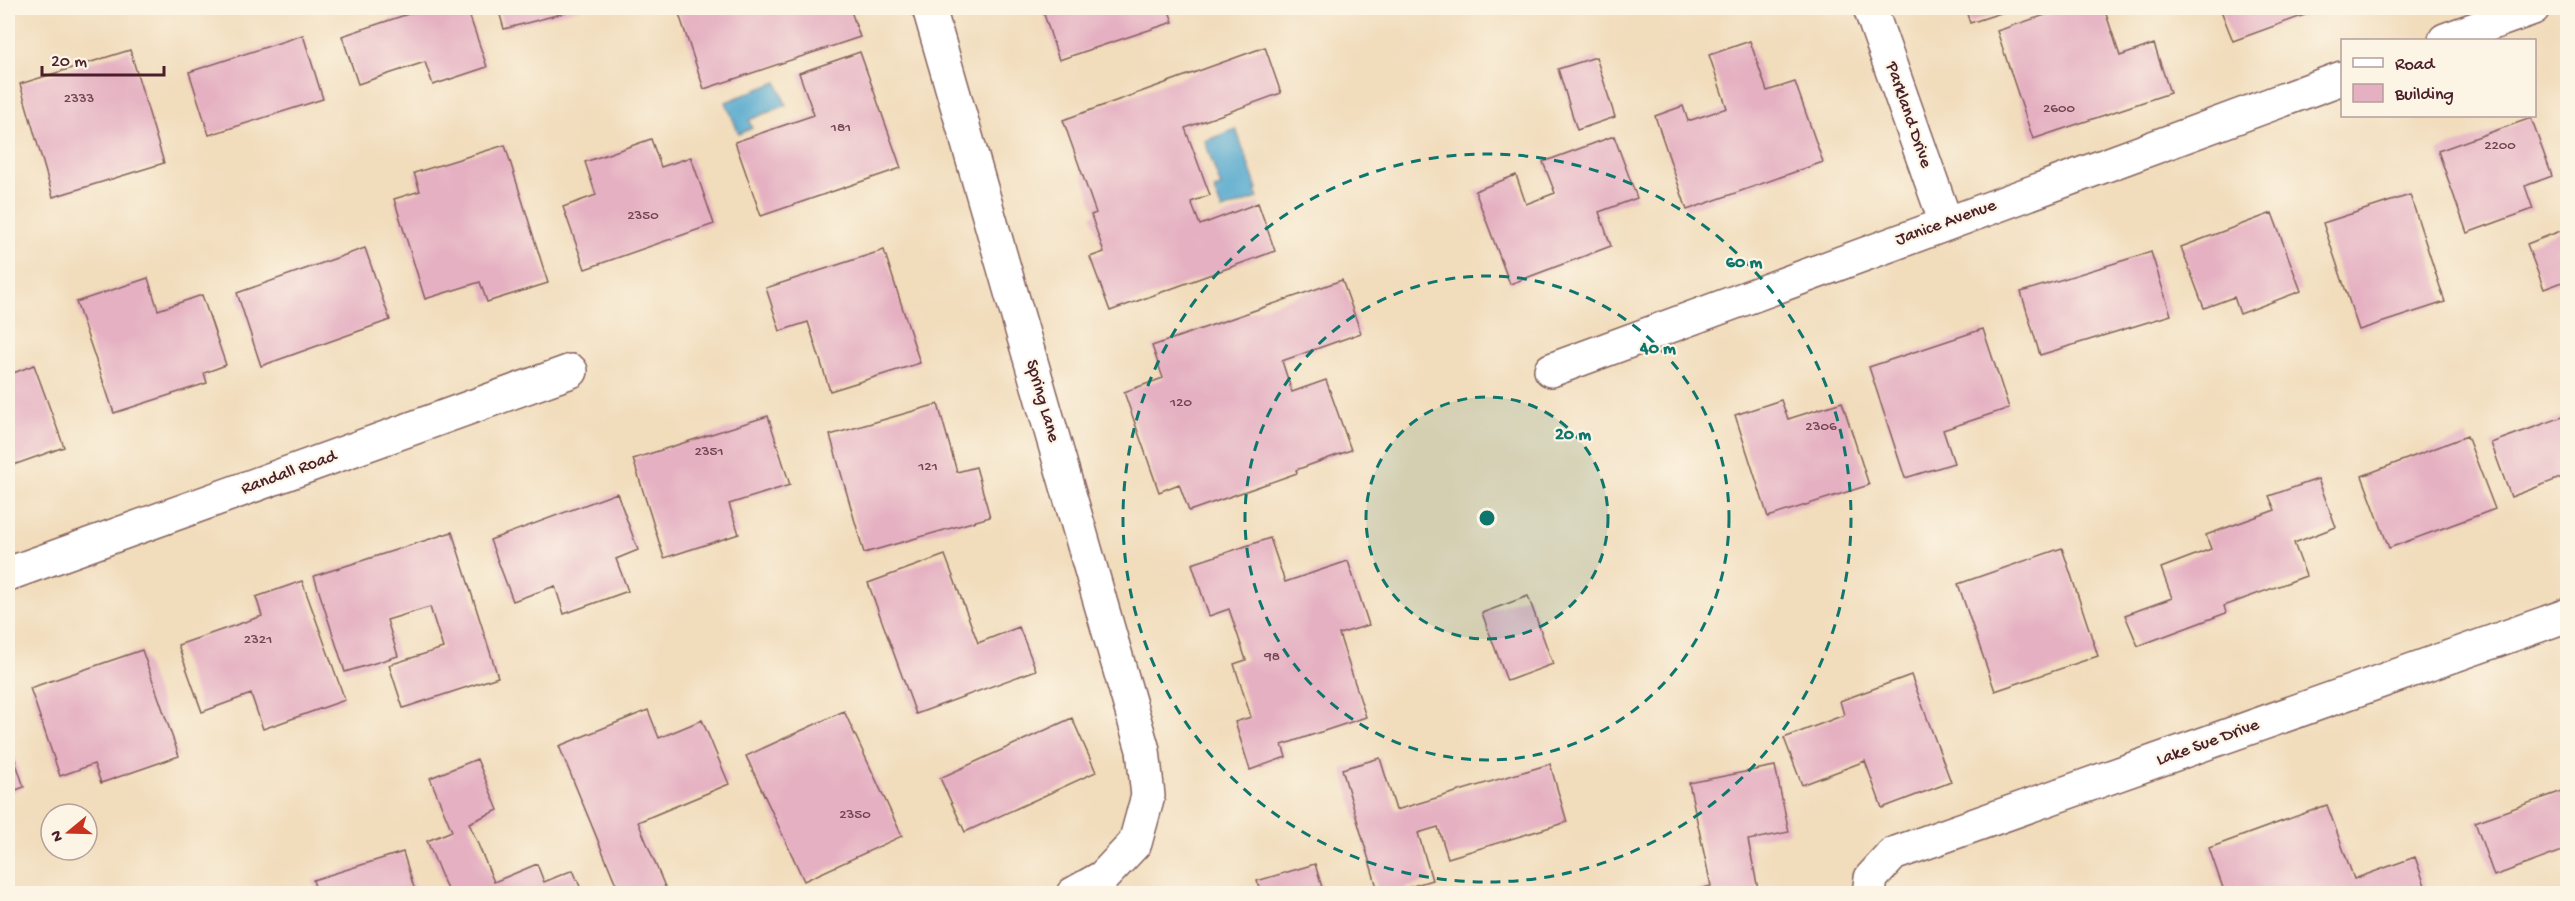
<svg xmlns="http://www.w3.org/2000/svg" width="2575" height="901" font-family="'Gochi Hand',sans-serif">
  <rect width="100%" height="100%" fill="#fcf5e5"/>
  <filter id="ink" filterUnits="userSpaceOnUse"><feTurbulence type="fractalNoise" baseFrequency=".0167" numOctaves="2"/><feDisplacementMap in="SourceGraphic" scale="12" xChannelSelector="R" yChannelSelector="G"/><feConvolveMatrix kernelMatrix="1 2 1 2 8 2 1 2 1" color-interpolation-filters="sRGB"/></filter>
  <filter id="wash" filterUnits="userSpaceOnUse"><feTurbulence type="fractalNoise" baseFrequency=".008" numOctaves="4" result="noise"/><feDisplacementMap in="SourceGraphic" scale="24" xChannelSelector="R" yChannelSelector="G"/><feGaussianBlur stdDeviation="1.35" result="paint"/><feColorMatrix in="noise" values="0 0 0 0 0 0 0 0 0 0 0 0 0 0 0 0 0 1.4 0 .05"/><feComposite in="paint" operator="in"/></filter>
  <g filter="url(#wash)">
    <rect width="100%" height="100%" fill="#f1dcbb"/>
    <path fill="#52a8ce" stroke="#4e647c" stroke-width="1.5" d="M777,82l9,23 -37,15 3,8 -13,6 -13,-32z
      M1236,129l21,60 -2,1 3,8 -36,12 -8,-21 7,-2 -16,-46z"/>
    <g id="blocks">
      <path fill="#e5b1c2" d="M416,8h51l20,59 -54,18 -8,-23 -67,22 -16,-48 75,-25z
        M498,8h85l-79,21z
        M688,8h162l10,29 -156,52 -26,-78z
        M1042,8h126l5,14 -114,38z
        M1965,8h51l-46,15z
        M2066,8h38l16,48 34,-12 16,49 -137,46 -36,-108z
        M2220,8h104l-91,33z
        M303,35l20,64 -114,36 -20,-63z
        M1750,41l17,50 28,-9 28,80 -136,48 -32,-94 28,-10 5,15 39,-13 -18,-53z
        M1265,47l16,46 -96,35 25,67 -19,7 9,23 58,-22 17,48 -165,60 -20,-54 14,-5 -13,-37 5,-2 -33,-93z
        M130,50l34,113 -111,34 -33,-113z
        M860,52l41,116 -140,48 -26,-74 79,-27 -15,-42z
        M1596,57l19,60 -38,13 -19,-61z
        M2531,118l21,58 -27,10 8,23 -66,24 -29,-82z
        M1614,136l23,62 -38,14 12,34 -101,38 -35,-93 41,-16 10,29 29,-11 -12,-31z
        M651,139l10,28 30,-10 23,67 -129,45 -22,-62 33,-12 -11,-33z
        M505,145l43,138 -61,19 -7,-20 -55,17 -31,-100 26,-8 -6,-18z
        M2410,195l35,107 -86,28 -36,-107z
        M2272,213l29,78 -61,23 -6,-17 -30,11 -23,-61z
        M2568,228v52l-24,9 -17,-45z
        M365,248l25,72 -129,46 -24,-73z
        M884,250l36,113 -90,28 -22,-69 -28,9 -14,-43z
        M2151,252l20,63 -131,40 -19,-63z
        M148,278l10,32 44,-15 24,70 -22,8 3,10 -93,30 -38,-111z
        M1342,280l19,53 -79,28 10,31 34,-12 25,70 -55,20 1,3 -108,38 -10,-27 -20,8 -35,-100 39,-14 -11,-32z
        M1983,329l26,79 -66,22 11,33 -49,15 -36,-111z
        M34,365l30,82 -56,20v-92z
        M1781,400l7,19 54,-17 27,83 -101,32 -33,-102z
        M938,404l19,68 19,-5 14,50 -126,36 -34,-118z
        M2568,415v60l-57,22 -20,-54z
        M768,416l22,69 -61,19 10,30 -75,24 -31,-99z
        M2467,436l28,73 -106,39 -27,-72z
        M2318,479l18,48 -42,16 12,33 -82,30 2,7 -88,33 -13,-31 47,-17 -11,-30 50,-19 -5,-14 69,-25 -6,-14z
        M617,493l21,57 -22,9 12,32 -64,23 -9,-28 -42,15 -23,-61z
        M452,532l46,145 -95,31 -14,-43 54,-17 -13,-41 -43,13 11,36 -53,16 -31,-96z
        M1270,538l15,44 63,-21 21,64 -30,9 27,83 -84,28 4,12 -36,13 -15,-48 16,-5 -17,-53 12,-4 -17,-51 -20,7 -17,-52z
        M2062,548l36,108 -103,35 -37,-107z
        M945,555l33,88 41,-16 17,43 -120,44 -48,-131z
        M302,581l43,119 -82,29 -12,-35 -49,18 -24,-67 84,-29 -6,-19z
        M1528,596l25,68 -46,17 -25,-68z
        M142,650l37,106 -78,27 -7,-19 -34,12 -30,-88z
        M1911,675l40,107 -69,26 -17,-47 -63,24 -18,-47 60,-23 -4,-14z
        M648,710l11,28 43,-18 27,64 -91,38 30,72h-48l-61,-148z
        M844,711l58,125 -98,45 -58,-125z
        M1072,718l24,54 -131,60 -25,-54z
        M8,739l16,48 -16,6z
        M1380,758l16,52 154,-46 17,58 -119,36 -10,-31 -20,6 14,47 -45,14h-8l-37,-125z
        M477,759l21,51 -29,13 25,59 43,-18 7,18 29,-12 10,24h-134l-22,-53 25,-10 -22,-53z
        M1775,766l14,66 -41,8 11,54h-79l31,-8 -22,-103z
        M2568,789v60l-74,27 -19,-54z
        M2327,805l27,74 61,-22 13,37h-203l-16,-46z
        M403,852l13,42h-99l-4,-14z
        M1315,864l9,30h-63l-4,-13z"/>
    </g>
  </g>
  <g filter="url(#ink)">
    <use href="#blocks" fill-opacity="0" stroke="#84615d" stroke-width="1.5"/>
    <g fill="none" stroke-linecap="round" stroke-linejoin="round">
      <defs>
        <path id="minor" d="M929,8l214,742 5,46 -13,47 -32,34 -30,17
          M1870,8l76,215
          M2445,40l88,-32
          M1551,370l791,-292
          M8,574l563,-203
          M1869,894l2,-16 22,-24 675,-239"/>
      </defs>
      <use href="#minor" stroke="#84615d" stroke-width="36"/>
      <use href="#minor" stroke="#fff" stroke-width="33"/>
    </g>
  </g>
  <circle cx="1487" cy="518" r="121" fill="#0f766e" fill-opacity=".12"/>
  <g fill="none" stroke="#0f766e" stroke-width="3" stroke-dasharray="10 8">
    <circle cx="1487" cy="518" r="121"/>
    <circle cx="1487" cy="518" r="242"/>
    <circle cx="1487" cy="518" r="364"/>
  </g>
  <g text-anchor="middle" dominant-baseline="central" stroke-width="4.5" stroke-linejoin="round" paint-order="stroke">
    <g font-size="15" fill="#714451">
      <text x="79" y="99">2333</text>
      <text x="2059" y="109">2600</text>
      <text x="841" y="128">181</text>
      <text x="2500" y="146">2200</text>
      <text x="643" y="216">2350</text>
      <text x="1181" y="403">120</text>
      <text x="1821" y="427">2306</text>
      <text x="709" y="452">2351</text>
      <text x="928" y="467">121</text>
      <text x="258" y="640">2321</text>
      <text x="1272" y="657">98</text>
      <text x="855" y="815">2350</text>
    </g>
    <g font-size="18" fill="#4a1f2b" stroke="#fcf5e5">
      <text transform="translate(1908 115) rotate(71)">Parkland Drive</text>
      <text transform="translate(1946 223) rotate(-20)">Janice Avenue</text>
      <text transform="translate(1042 401) rotate(74)">Spring Lane</text>
      <text transform="translate(289 473) rotate(-20)">Randall Road</text>
      <text transform="translate(2208 743) rotate(-20)">Lake Sue Drive</text>
    </g>
  </g>
  <circle cx="1487" cy="518" r="9" fill="#0f766e" stroke="#fcf5e5" stroke-width="3"/>
  <g font-size="18" text-anchor="middle" font-weight="bold" fill="#0f766e" stroke="#fcf5e5" stroke-width="4.5" stroke-linejoin="round" paint-order="stroke">
    <text x="1744" y="267">60 m</text>
    <text x="1658" y="353">40 m</text>
    <text x="1573" y="439">20 m</text>
  </g>
  <rect width="2575" height="901" fill="none" stroke="#fcf5e5" stroke-width="30"/>
  <rect x="2341" y="39" width="195" height="78" fill="#fcf5e5" stroke="#b59f9b" stroke-width="1.5"/>
  <rect x="2353" y="58" width="30" height="9" fill="#ffffff" stroke="#b59f9b" stroke-width="1.5"/>
  <text x="2395" y="69" font-size="18" fill="#4a1f2b">Road</text>
  <rect x="2353" y="84" width="30" height="18" fill="#e5b1c2" stroke="#b59f9b" stroke-width="1.5"/>
  <text x="2395" y="99" font-size="18" fill="#4a1f2b">Building</text>
  <g transform="translate(69 832) rotate(251)"><circle r="28" fill="#fcf5e5" stroke="#b59f9b" stroke-width="1.5"/>
  <path d="M0-4.5L10 22L0 15L-10 22Z" fill="#c8321e"/>
  <text y="-9" font-size="16" font-weight="bold" text-anchor="middle" fill="#4a1f2b">N</text>
  </g>
  <path d="M42 66v9h122v-9" fill="none" stroke="#4a1f2b" stroke-width="3"/>
  <text x="51" y="66" font-size="18" fill="#4a1f2b" stroke="#fcf5e5" stroke-width="4.5" paint-order="stroke">20 m</text>
</svg>
